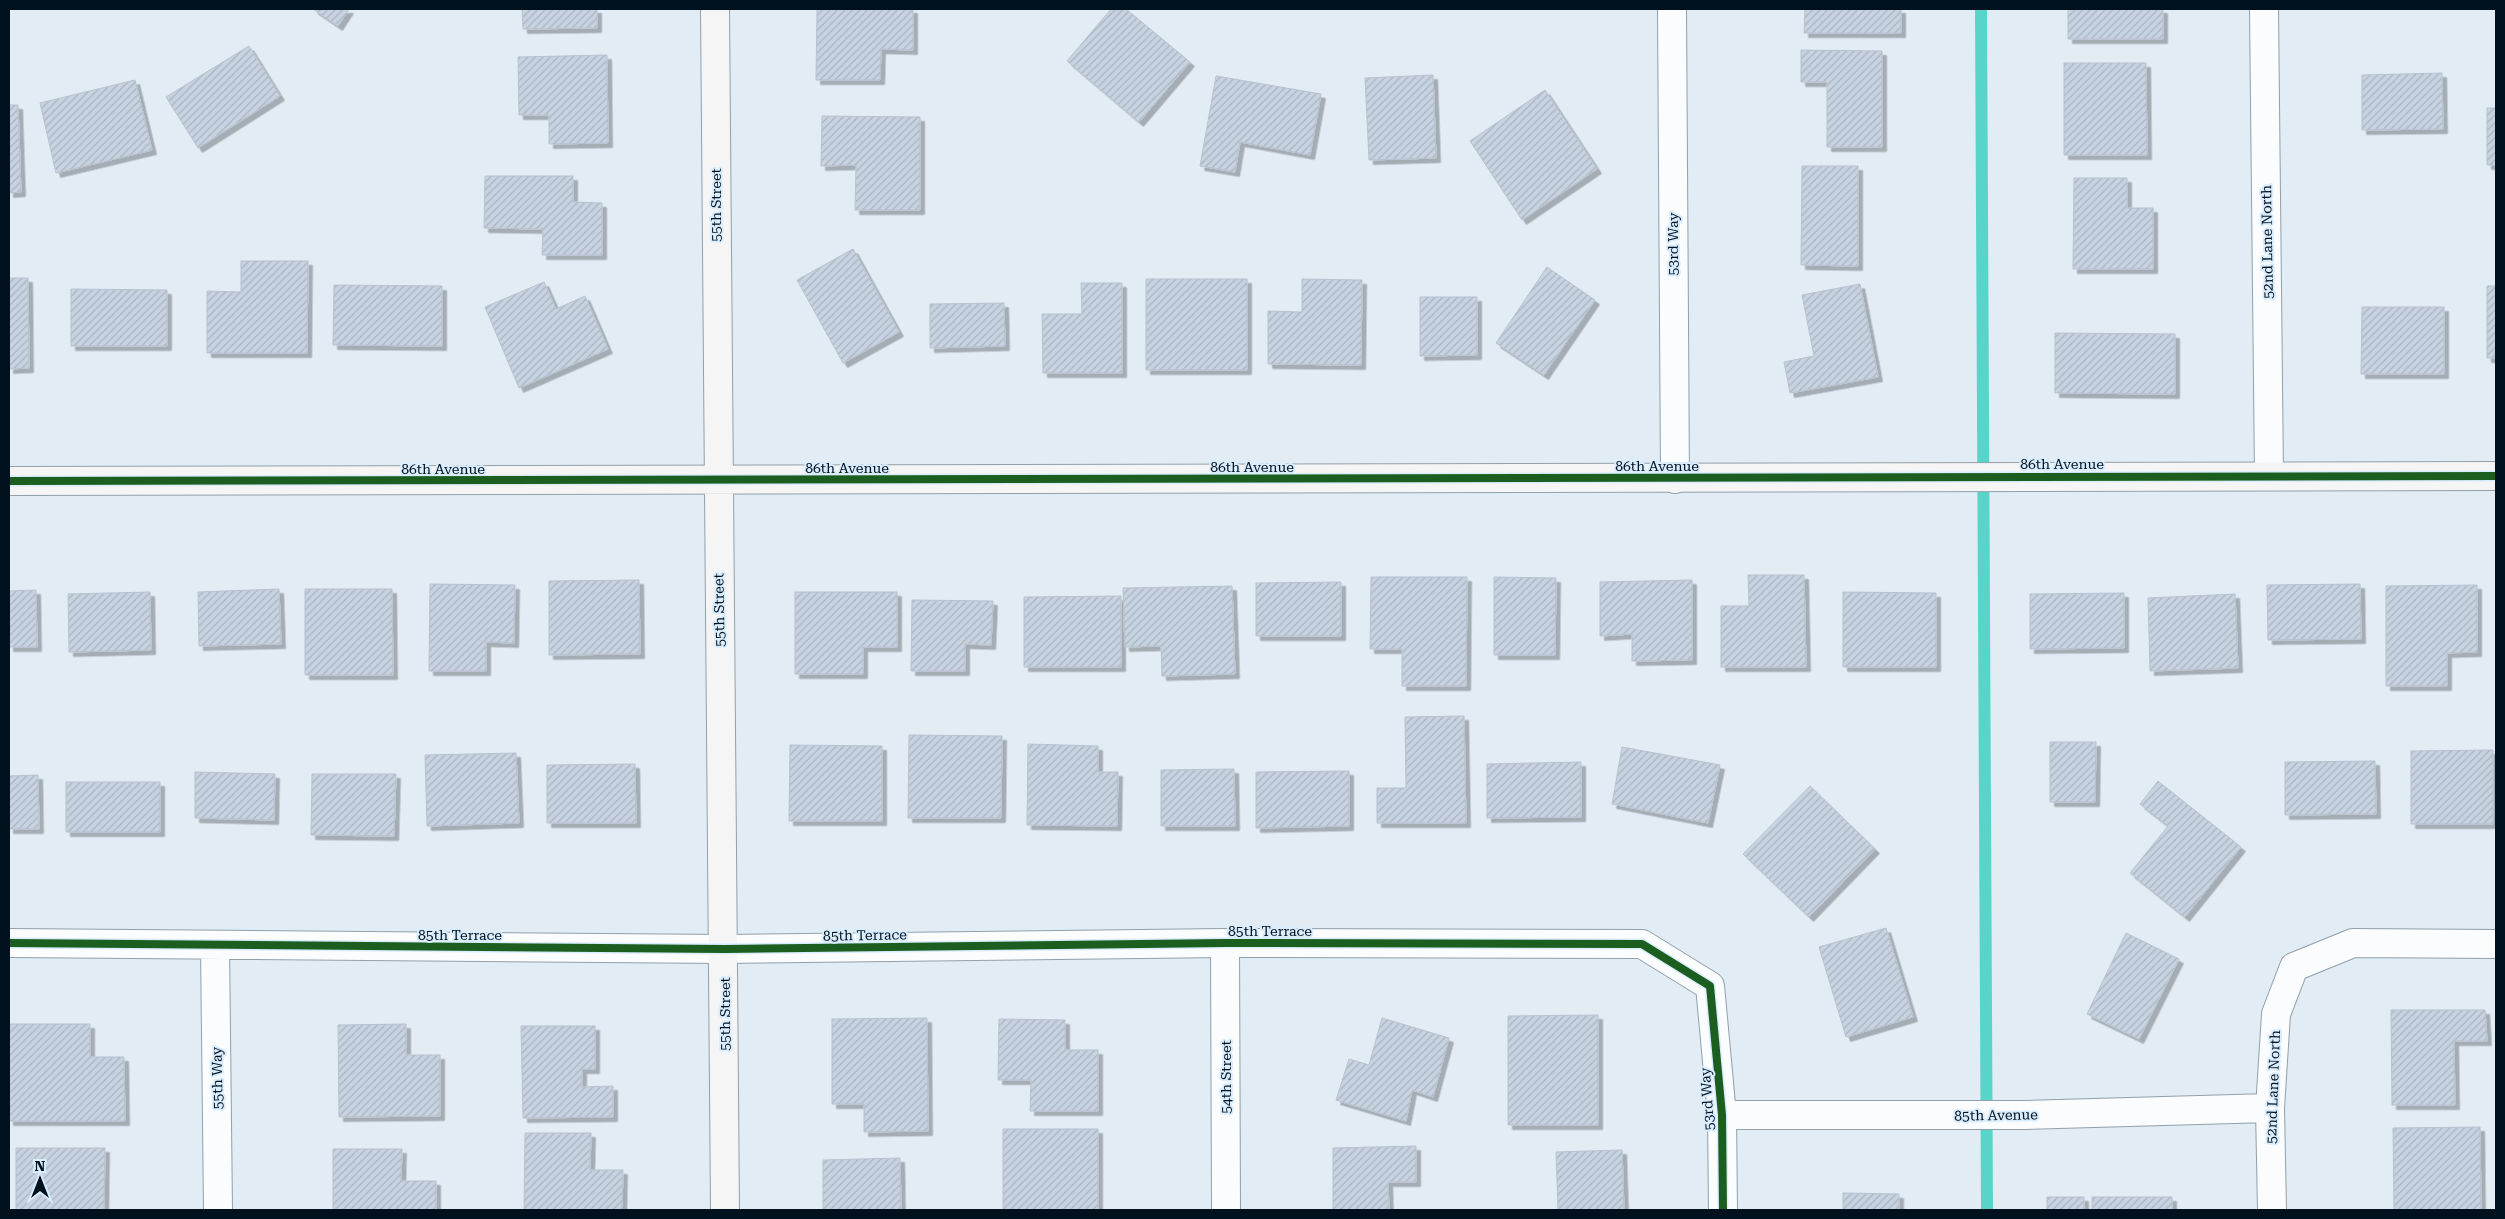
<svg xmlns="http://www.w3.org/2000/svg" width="2505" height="1219" font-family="'Roboto Serif',serif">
  <defs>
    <pattern id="building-hatch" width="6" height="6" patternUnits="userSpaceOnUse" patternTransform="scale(1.25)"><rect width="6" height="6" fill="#c7d3e0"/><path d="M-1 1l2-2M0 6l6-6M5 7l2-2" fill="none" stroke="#a9b4c0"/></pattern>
    <filter id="shadow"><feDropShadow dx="4.5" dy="4.5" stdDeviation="0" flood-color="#0004"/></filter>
  </defs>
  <rect width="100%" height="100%" fill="#e1ecf5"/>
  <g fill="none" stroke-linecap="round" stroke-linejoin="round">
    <path stroke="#58d5c8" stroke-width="12" d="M1981,9l6,1201"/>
  </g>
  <path fill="url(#building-hatch)" stroke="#b8c2cf" filter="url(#shadow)" d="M313,9h36l-11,17z
    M522,9h75v19l-74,1z
    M817,9h96v41l-32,-1 -1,31h-64z
    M1111,9h15l64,53 -51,60 -72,-61z
    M1805,9h96v24h-97z
    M2068,9h95v30h-95z
    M249,46l31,50 -82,52 -32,-51z
    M1801,50l81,1v96h-55v-65h-26z
    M607,55l1,88 -59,1v-29h-30l-1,-58z
    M2064,63h82l1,92h-83z
    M2442,73l1,56 -81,1v-55z
    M1433,75l3,83 -67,2 -4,-82z
    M1216,76l105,18 -11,61 -70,-13 -5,30 -35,-6z
    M135,80l17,70 -96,23 -16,-70z
    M1545,90l52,79 -75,51 -52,-79z
    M9,105h9l3,87 -12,1z
    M2487,108h9v57h-9z
    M822,116l98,1v93h-65l1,-45 -35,1z
    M1802,166h56v100l-57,-1z
    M485,176h88v26l29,1v52h-60l1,-26 -59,-1z
    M2074,178h53v30h26v61h-80z
    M853,249l46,83 -56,31 -46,-83z
    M241,261h67l-1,92h-100v-62l34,1z
    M1547,267l48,33 -51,75 -48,-32z
    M9,278h19l1,90 -20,1z
    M1146,279h101v91h-101z
    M1302,279l60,1 -1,85 -93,-1v-53l34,1z
    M544,282l12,27 29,-13 23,53 -89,39 -34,-81z
    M1081,283h41v90h-79l-1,-59h40z
    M1860,284l18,93 -88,16 -6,-31 30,-6 -12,-61z
    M334,285l108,1v60l-109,-1z
    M2487,286h9v72h-9z
    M71,289l96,1v56h-96z
    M1420,297h57v58l-57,1z
    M1004,303l1,43 -75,2v-44z
    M2362,307h82v67h-83z
    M2055,333l120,1v60l-120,-1z
    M1748,575h56l2,92h-85v-61h28z
    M1371,577h96l-1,109h-64v-37h-32z
    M1494,577l62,1 -1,77h-61z
    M639,580l1,74 -91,1v-74z
    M1692,580v80l-60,1v-27l-32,2v-54z
    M1341,582v54h-85v-53z
    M430,584l85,1 -1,58 -28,-1v29h-57z
    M2360,584l1,55 -93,1 -1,-55z
    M2477,585v67l-30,1v33h-61v-100z
    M1232,586l3,88 -73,2 -1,-30 -36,1 -2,-59z
    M279,589l2,55 -82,2 -1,-54z
    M305,589h87l1,86h-88z
    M36,590l1,57h-28v-56z
    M150,592l1,58 -82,2 -1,-58z
    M795,592h102v55h-34v27h-68z
    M1843,592l93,1v74h-93z
    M2124,593v55l-94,1v-55z
    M2235,594l3,74 -88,3 -2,-73z
    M1121,596v71h-97v-70z
    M912,600l81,1 -2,44 -26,-1v27h-54z
    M1464,716l2,107h-89v-35h29l-1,-71z
    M909,735l93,1 -1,82h-93z
    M2050,742h46l-1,60h-45z
    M1028,744l70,2v26h20l-1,54 -90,-1z
    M790,745l92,1v75h-93z
    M1622,747l98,18 -12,58 -96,-19z
    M2493,750v74h-82v-73z
    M516,753l3,70 -92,3 -2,-71z
    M2375,761l1,53 -91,1v-53z
    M1581,762v55l-94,1v-54z
    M635,764l1,59h-89v-58z
    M1234,769l1,57h-74v-56z
    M1349,771v55l-93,2v-56z
    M195,772l80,2 -1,46 -79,-2z
    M312,774h84l-2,62 -83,-1z
    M38,775l1,54h-30v-53z
    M2158,781l83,66 -56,70 -55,-44 38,-47 -28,-22z
    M66,782h94v50h-94z
    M1810,786l65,63 -66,68 -66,-63z
    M1886,928l27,89 -67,20 -27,-90z
    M2126,933l53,26 -40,80 -52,-25z
    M2391,1010h94l2,31h-33l1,64h-63z
    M1598,1015v110h-90v-109z
    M927,1018l1,113 -64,1v-28h-32v-85z
    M1382,1018l67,20 -16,59 -21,-7 -6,31 -70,-21 13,-41 20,6z
    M999,1019l66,1v30h33v61h-68l1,-31h-33z
    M9,1024h81v33h34l1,64h-116z
    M406,1024v31h34v61l-101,1 -1,-92z
    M521,1026h74v43h-13v18l31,-1v31l-90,1z
    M2480,1127l1,83h-87l-1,-82z
    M1003,1129h95v81h-95z
    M525,1133h66l-1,37h33l-1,40h-98z
    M1416,1146v36h-28l1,28h-56v-62z
    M16,1148h89l-1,62h-88z
    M333,1149h69l-1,32h35v29h-103z
    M1622,1150l2,60h-66l-2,-58z
    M900,1158l1,52h-78v-50z
    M1843,1193l56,1v16h-56z
    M2047,1197h37v13h-37z
    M2092,1197h80v13h-80z"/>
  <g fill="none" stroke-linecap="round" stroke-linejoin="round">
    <defs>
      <path id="street" d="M1672,9l3,470
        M2264,9l5,467
        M9,943l716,6 500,-6 417,1 68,42 12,129 1,95
        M1225,943l1,267
        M215,945l3,265
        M1722,1115h305l243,-7
        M2272,1210l-2,-102 6,-94 18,-47 59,-24 143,1"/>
      <path id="secondary" d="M715,9l10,1201
        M9,481l2487,-5"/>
    </defs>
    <use href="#street" stroke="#91a0aa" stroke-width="30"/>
    <use href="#secondary" stroke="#91a0aa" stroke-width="30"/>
    <use href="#street" stroke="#fafcfe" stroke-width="28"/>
    <use href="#secondary" stroke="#f6f5f5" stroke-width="28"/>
    <defs>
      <path id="cycleway" d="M9,481l2487,-5
        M9,943l716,6 500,-6 417,1 68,42 12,129 1,95"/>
    </defs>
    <use href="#cycleway" stroke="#d9edfd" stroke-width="11"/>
    <use href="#cycleway" stroke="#1b5e20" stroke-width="8"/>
  </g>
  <g text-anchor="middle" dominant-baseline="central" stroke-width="4" stroke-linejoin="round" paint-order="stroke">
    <g font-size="14" fill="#01111e" stroke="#d9edfd">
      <text transform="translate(716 205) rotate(-90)">55th Street</text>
      <text transform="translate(2267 242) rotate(-91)">52nd Lane North</text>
      <text transform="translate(1673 244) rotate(-90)">53rd Way</text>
      <text x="2062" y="464">86th Avenue</text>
      <text x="1657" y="466">86th Avenue</text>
      <text x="1252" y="467">86th Avenue</text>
      <text x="847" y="468">86th Avenue</text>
      <text x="443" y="469">86th Avenue</text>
      <text transform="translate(719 610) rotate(-91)">55th Street</text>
      <text x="1270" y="931">85th Terrace</text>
      <text x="460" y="935">85th Terrace</text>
      <text transform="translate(865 935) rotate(-1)">85th Terrace</text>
      <text transform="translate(725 1014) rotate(-90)">55th Street</text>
      <text transform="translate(1226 1077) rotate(-90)">54th Street</text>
      <text transform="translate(217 1078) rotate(-91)">55th Way</text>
      <text transform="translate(2273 1087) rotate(-88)">52nd Lane North</text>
      <text transform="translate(1707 1099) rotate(-94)">53rd Way</text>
      <text transform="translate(1996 1115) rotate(-1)">85th Avenue</text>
    </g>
  </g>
  <rect width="2505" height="1219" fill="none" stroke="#01111e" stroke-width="20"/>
  <g transform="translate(40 1179)" stroke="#d9edfd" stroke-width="4" paint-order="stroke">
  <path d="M0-4L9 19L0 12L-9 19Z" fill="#01111e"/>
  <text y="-8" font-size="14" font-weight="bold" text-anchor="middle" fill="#01111e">N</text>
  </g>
</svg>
